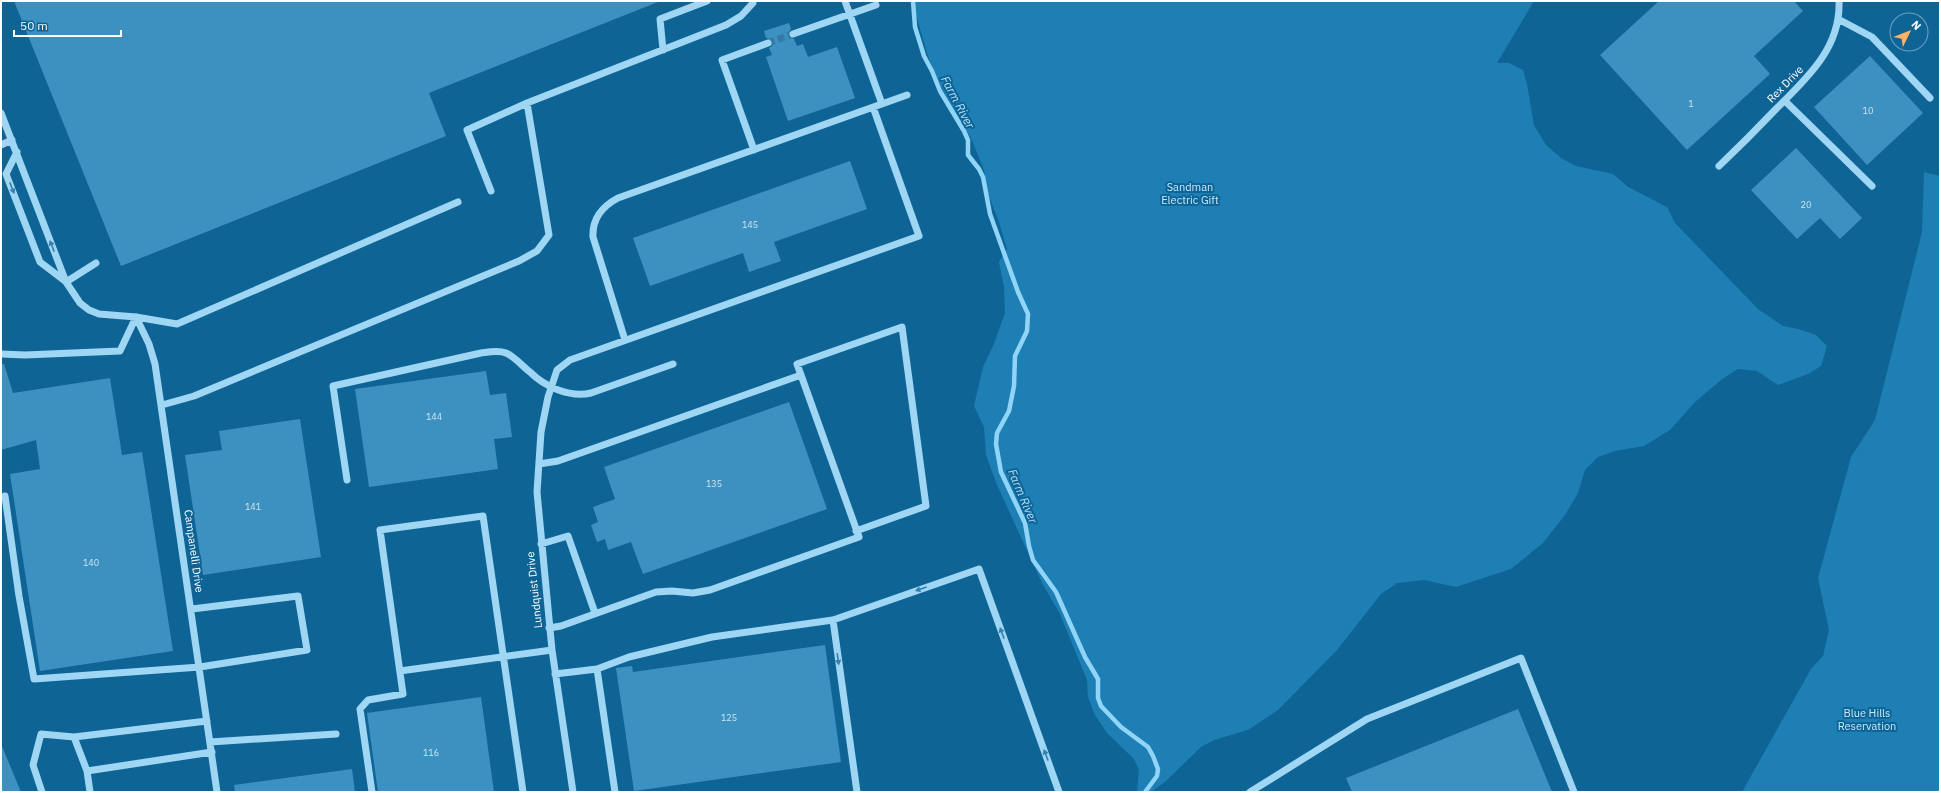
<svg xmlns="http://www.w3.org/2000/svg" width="1941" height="793" font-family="'IBM Plex Sans',sans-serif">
  <rect width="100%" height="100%" fill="#0f6496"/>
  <path fill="#1e7fb4" d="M912,1h622l-37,62h12l14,7 4,14 7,41 12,20 15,13 15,8 37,8 15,13 39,20 8,16 83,86 25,17 15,3 18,6 11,11 -6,20 -13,8 -30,11 -21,-14 -19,-2 -17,11 -26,22 -25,28 -26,16 -29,5 -17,6 -13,13 -7,23 -13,22 -22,28 -32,26 -55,18 -32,-7 -27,3 -16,11 -44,56 -59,60 -30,20 -34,10 -13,7 -35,34 -15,11h-14l2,-22 -5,-11 -27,-26 -12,-18 -7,-18 -1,-17 -27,-66 -18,-31 -45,-98 -11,-30 -2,-28 -10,-21 9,-39 10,-21 12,-33 -1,-26 -5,-25 8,-13 -9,-30 -11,-28 -3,-21 -13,-32 -19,-29 -15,-31 -9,-22z
    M1924,172l16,4v616h-198l69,-123 12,-13 6,-26 -11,-52 33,-121 24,-37 47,-188z"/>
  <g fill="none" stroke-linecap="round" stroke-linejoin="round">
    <path stroke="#90d4f8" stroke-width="4.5" d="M913,1l2,26 9,29 8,15 8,20 24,40 4,9v15l11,14 4,8 7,37 28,78 10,22 -1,17 -12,25 -1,30 -5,25 -12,22 -1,11 5,28 24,51 4,23 4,14 23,32 29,65 13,22v19l3,8 20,21 27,20 5,9 5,13 -1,7 -12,16"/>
  </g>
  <path fill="#3d91c0" d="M14,1h644v1l-229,91 17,43 -325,130z
    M1659,1h135l9,10 -49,45 16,18 -83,76 -87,-95z
    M789,23l2,6 -3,4v3l6,3 3,7 6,-2 5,13 29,-10 18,51 -67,23 -22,-64 6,-2 -3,-7 3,-2 1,-4 -2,-3 -5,-1 -2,-7z
    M1870,56l53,57 -56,52 -53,-58z
    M1796,148l66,70 -22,21 -20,-21 -23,21 -46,-49z
    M850,161l17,48 -93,33 7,19 -32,11 -6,-19 -93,33 -17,-48z
    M1,364h3l9,29 97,-15 12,77 20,-3 31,199 -133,20 -30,-197 30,-5 -4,-29 -35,10z
    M486,371l4,24 16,-2 6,44 -18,2 4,30 -129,18 -14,-98z
    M789,402l38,107 -184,65 -12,-32 -23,8 -3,-11 -8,3 -6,-17 7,-3 -5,-15 22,-8 -11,-32z
    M300,419l21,138 -118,18 -18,-120 37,-5 -3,-19z
    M825,645l16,117 -207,29 -18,-123 16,-2 1,6z
    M481,697l13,95h-116l-11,-79z
    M1518,709l34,83h-200l-6,-14z
    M1,744l20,48h-20z
    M352,769l3,23h-120l-1,-7z"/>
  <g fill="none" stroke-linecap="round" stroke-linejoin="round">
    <path stroke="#337ba6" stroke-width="7" stroke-dasharray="7 3.5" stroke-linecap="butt" d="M768,43l25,-9"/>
    <path stroke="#9fd6f4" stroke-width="7" d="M845,1l37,103
      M1838,19l34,18 58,61
      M793,34l83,-29
      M663,50l-3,-31 47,-18
      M1785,101l87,85
      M1,113l65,169 14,21 9,7 10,4 37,3 41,7 281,-122
      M1,145l11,-5
      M754,150l-32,-90 46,-17
      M17,152l-11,22 34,88 25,19
      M1719,166c19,-18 37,-36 55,-55 31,-31 67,-62 65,-110
      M491,191l-24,-61 60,-27
      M66,282l30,-19
      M136,317l13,27 6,20 62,428
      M625,340l-32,-103c-1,-19 10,-31 25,-39l289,-103
      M1,354l24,1 95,-4 16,-34
      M801,375l-4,-11 105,-37 24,179 -70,25
      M162,405l32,-9 325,-135 18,-10 12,-16 -22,-132 199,-78 15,-9 12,-13 -1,-2
      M539,464l19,-3 243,-86 58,162 -149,53 -17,3 -21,-2 -16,1 -95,34 -12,2
      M347,480l-14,-94 148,-33c8,-1 17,-3 25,0 9,4 16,13 24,19 15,15 40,26 61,21l82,-29
      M5,496l14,100 15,83 166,-12 107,-17 -9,-54 -106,13
      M541,544l27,-8 27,77
      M833,620l24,172
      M597,669l18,123
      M400,671l152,-21
      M555,674l42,-5 32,-12 83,-20 121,-17 146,-51 80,223
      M74,737l13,34 3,21
      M210,742l126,-8
      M87,771l125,-19
      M42,792l-9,-27 8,-31 33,3 133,-16
      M372,792l-12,-83 8,-9 35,-6 -23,-164 103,-14 40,276
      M573,792l-21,-142 -15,-158 4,-60 7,-35 9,-27 13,-10 349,-124 -46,-129
      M1250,792l117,-73 154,-61 53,134"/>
  </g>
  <defs><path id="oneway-solid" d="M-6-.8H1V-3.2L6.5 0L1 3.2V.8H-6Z"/></defs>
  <g fill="#3380ae">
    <use href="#oneway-solid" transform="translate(12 188) rotate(69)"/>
    <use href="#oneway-solid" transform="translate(52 246) rotate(-111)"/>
    <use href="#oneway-solid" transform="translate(921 589) rotate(161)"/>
    <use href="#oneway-solid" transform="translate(1002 633) rotate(-110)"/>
    <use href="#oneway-solid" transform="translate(838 659) rotate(82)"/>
    <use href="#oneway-solid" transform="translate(1046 755) rotate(-110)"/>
  </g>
  <g text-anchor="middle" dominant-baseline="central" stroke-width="4" stroke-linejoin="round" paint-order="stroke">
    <g font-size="9" fill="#cee4ef">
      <text x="1691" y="103">1</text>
      <text x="1868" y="110">10</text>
      <text x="1806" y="204">20</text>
      <text x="750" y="224">145</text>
      <text x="434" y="416">144</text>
      <text x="714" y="483">135</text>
      <text x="253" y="506">141</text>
      <text x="91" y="562">140</text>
      <text x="729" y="717">125</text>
      <text x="431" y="752">116</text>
    </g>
    <g font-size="11" fill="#fff" stroke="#0f6496">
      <text transform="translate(1785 84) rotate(-46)">Rex Drive</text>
      <text transform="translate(194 551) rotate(82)">Campanelli Drive</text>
      <text transform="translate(534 590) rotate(-96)">Lundquist Drive</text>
    </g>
    <g font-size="11" fill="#c7ebfe" stroke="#0f6496">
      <text x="1190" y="187">Sandman<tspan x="1190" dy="13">Electric Gift</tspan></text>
      <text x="1867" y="713">Blue Hills<tspan x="1867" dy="13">Reservation</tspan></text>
    </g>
    <g font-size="12" font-style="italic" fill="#afe1fb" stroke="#0f6496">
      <text transform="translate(958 102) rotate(62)">Farm River</text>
      <text transform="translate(1023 496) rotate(67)">Farm River</text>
    </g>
  </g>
  <rect width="1941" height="793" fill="none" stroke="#ffffff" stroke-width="4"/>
  <g transform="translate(1909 32) rotate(47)"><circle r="19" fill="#0f6496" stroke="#6fa2c0"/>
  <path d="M0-3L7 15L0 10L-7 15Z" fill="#ffb362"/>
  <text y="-6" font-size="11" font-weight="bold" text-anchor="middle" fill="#ffffff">N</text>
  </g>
  <path d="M14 30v6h107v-6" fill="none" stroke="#ffffff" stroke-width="2"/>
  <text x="20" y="30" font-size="12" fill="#ffffff" stroke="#0f6496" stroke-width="3" paint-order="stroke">50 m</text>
</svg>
